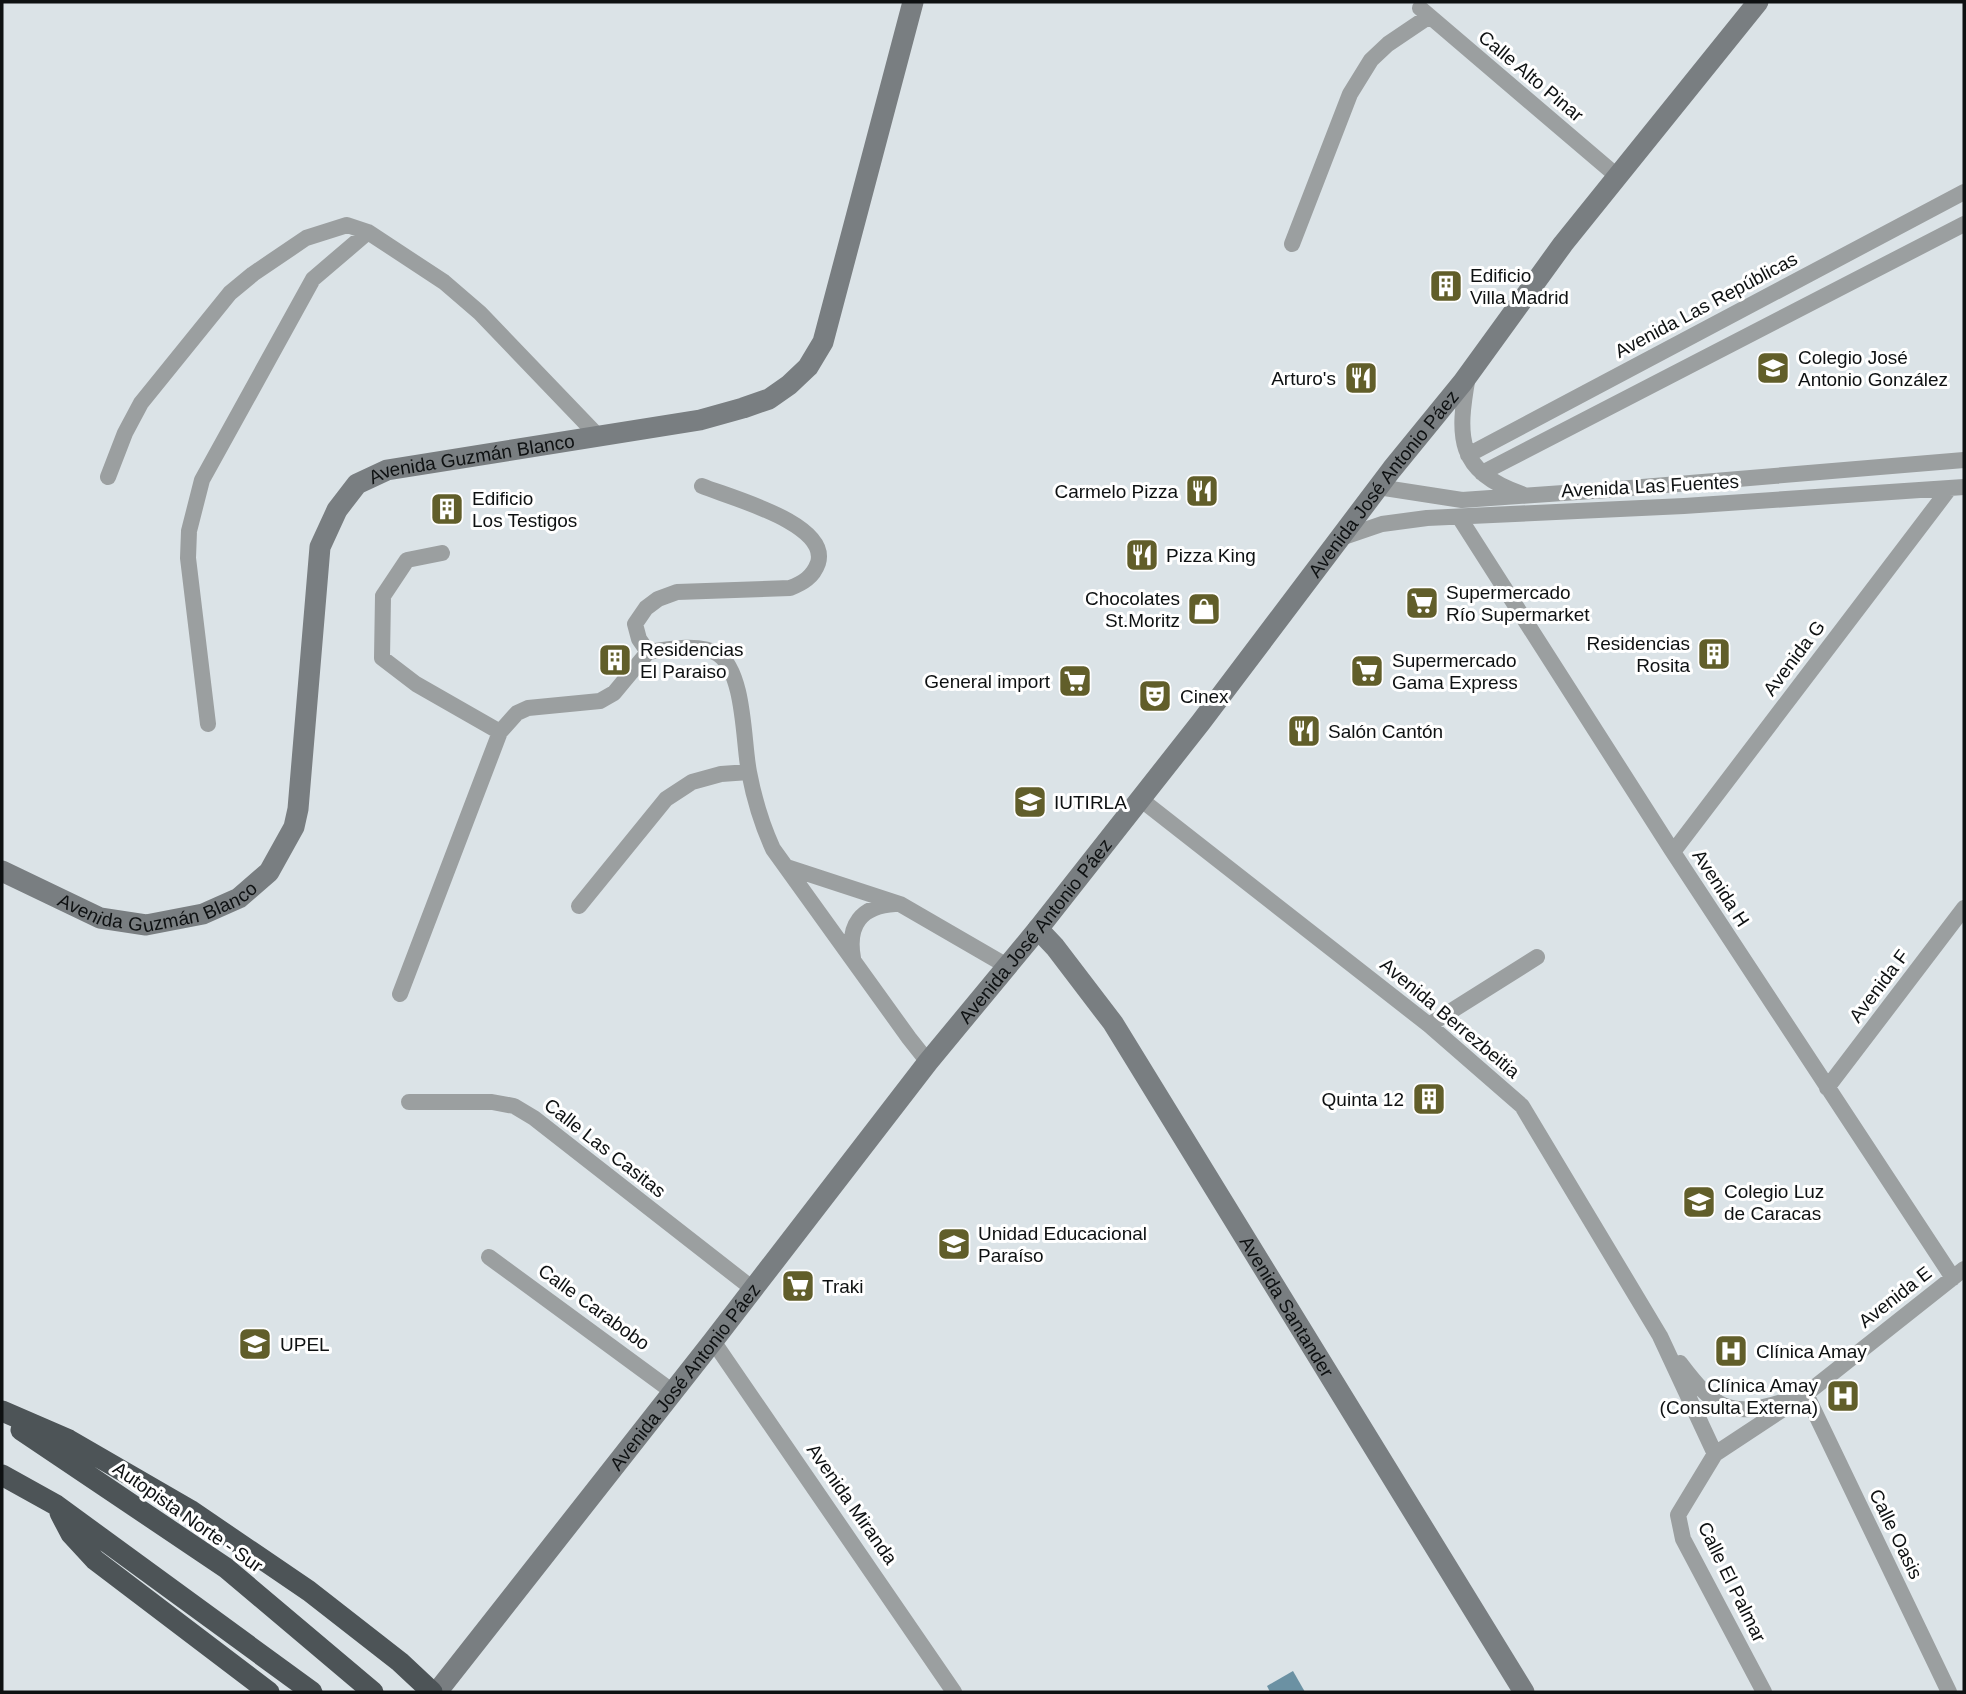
<svg xmlns="http://www.w3.org/2000/svg" width="1966" height="1694" font-family="Helvetica,sans-serif">
  <rect width="100%" height="100%" fill="#dbe3e7"/>
  <path fill="#6b91a3" d="M1293,1671l12,21h-35l-3,-6z"/>
  <g fill="none" stroke-linecap="round" stroke-linejoin="round">
    <path stroke="#9b9fa0" stroke-width="16" d="M1420,8l197,168
      M1292,244l58,-150 21,-34 17,-16 40,-27
      M1468,376c-11,61 -12,95 54,118
      M1468,455l496,-263
      M1482,473l482,-249
      M108,477l17,-44 16,-30 89,-110 23,-19 53,-36 41,-13 21,7 76,50 36,31 118,123
      M702,486c26,11 128,37 116,77 -5,14 -15,20 -28,25l-113,4 -19,7 -12,9 -11,16 4,15 9,13c19,-3 53,-9 70,2 27,19 25,88 31,118 5,26 13,53 24,77l136,189 19,24
      M1378,487l84,13 144,-10 358,-30
      M1459,517l214,335 280,426
      M1341,538l41,-14 45,-6 257,-12 280,-19
      M442,553l-35,7 -24,36 -1,62 34,26 84,48
      M208,724l-20,-166 1,-27 13,-51 111,-201 55,-47
      M1139,798l290,227 93,81 138,230 55,118
      M1673,852l276,-363
      M787,867l113,37 107,62
      M579,906l87,-107 26,-17 29,-8 28,-2
      M853,958c-6,-33 8,-52 42,-54
      M400,994l100,-262 17,-19 11,-5 72,-7 14,-8 34,-41
      M1429,1025l108,-68
      M1827,1088l137,-180
      M409,1102h83l22,4 20,12 219,171
      M489,1257l184,135
      M713,1341l241,351
      M1680,1363c34,45 49,56 105,38
      M1806,1394l143,298
      M1764,1692l-81,-153 -5,-24 37,-61 91,-60 158,-125"/>
    <g stroke="#797e81" stroke-width="21">
      <path id="s1" d="M2,871l98,47 46,7 57,-11 36,-16 30,-26 25,-45 4,-18 22,-262 17,-37 20,-26 30,-14 313,-50 43,-12 26,-9 20,-14 19,-18 15,-25 90,-340"/>
      <path id="s2" d="M1038,929l17,18 58,76 411,669"/>
      <path id="s3" d="M437,1692l276,-351 215,-279 110,-133 163,-207 191,-253 71,-87 100,-138 195,-242"/>
    </g>
    <path stroke="#4d5457" stroke-width="21" d="M2,1411l67,29 121,70 119,81 91,71 32,30
      M21,1430l205,138 147,124
      M2,1475l54,30 256,187
      M60,1513l11,21 24,26 174,132"/>
  </g>
  <defs>
    <symbol id="building-square" viewBox="-11 -11 22 22"><rect x="-9" y="-9" width="18" height="18" rx="4" fill="#615e2a" stroke="#fff"/><path d="M-4-6H4V6H1V3H-1V6H-4ZM-2.5-4.3h1.7v1.8h-1.7ZM.8-4.3h1.7v1.8H.8ZM-2.5-1h1.7V.8h-1.7ZM.8-1h1.7V.8H.8Z" fill="#fff"/></symbol>
    <symbol id="school-square" viewBox="-11 -11 22 22"><rect x="-9" y="-9" width="18" height="18" rx="4" fill="#615e2a" stroke="#fff"/><path d="M0-5L7-2L0 1L-7-2ZM-4 1L0 2.5L4 1V4Q0 6-4 4Z" fill="#fff"/></symbol>
    <symbol id="restaurant-square" viewBox="-11 -11 22 22"><rect x="-9" y="-9" width="18" height="18" rx="4" fill="#615e2a" stroke="#fff"/><path d="M-5-6h1v4h1v-4h1v4h1v-4h1v5L-1.5 .5V6h-2V.5L-5-1ZM5-6V6H3V1.5H1.5Q1.5-4 5-6Z" fill="#fff"/></symbol>
    <symbol id="supermarket-square" viewBox="-11 -11 22 22"><rect x="-9" y="-9" width="18" height="18" rx="4" fill="#615e2a" stroke="#fff"/><path d="M-6-5.5h2.5l.6 2H6L4.5 2H-2.5L-4.4-4H-6ZM-1.5 3.2a1.3 1.3 0 1 0 .1 0ZM3 3.2a1.3 1.3 0 1 0 .1 0Z" fill="#fff"/></symbol>
    <symbol id="shop-square" viewBox="-11 -11 22 22"><rect x="-9" y="-9" width="18" height="18" rx="4" fill="#615e2a" stroke="#fff"/><path d="M-5-2.5h2.3a2.7 3.5 0 0 1 5.4 0H5L5.5 6h-11ZM-1.5-2.5h3a1.5 2.3 0 0 0-3 0Z" fill="#fff"/></symbol>
    <symbol id="theatre-square" viewBox="-11 -11 22 22"><rect x="-9" y="-9" width="18" height="18" rx="4" fill="#615e2a" stroke="#fff"/><path d="M-5-5.5Q0-4 5-5.5V0Q5 5 0 6Q-5 5-5 0ZM-3.3-2.5H-1v1.5H-3.3ZM1-2.5H3.3v1.5H1ZM-2.8 1Q0 5.5 2.8 1Z" fill="#fff"/></symbol>
    <symbol id="university-square" viewBox="-11 -11 22 22"><rect x="-9" y="-9" width="18" height="18" rx="4" fill="#615e2a" stroke="#fff"/><path d="M0-5L7-2L0 1L-7-2ZM-4 1L0 2.5L4 1V4Q0 6-4 4Z" fill="#fff"/></symbol>
    <symbol id="hospital-square" viewBox="-11 -11 22 22"><rect x="-9" y="-9" width="18" height="18" rx="4" fill="#615e2a" stroke="#fff"/><path d="M-5-5h3v3.5h4V-5h3V5h-3V1.5h-4V5h-3Z" fill="#fff"/></symbol>
  </defs>
  <g fill-rule="evenodd">
    <use href="#building-square" x="1427" y="267" width="38" height="38"/>
    <use href="#school-square" x="1754" y="349" width="38" height="38"/>
    <use href="#restaurant-square" x="1342" y="359" width="38" height="38"/>
    <use href="#restaurant-square" x="1183" y="472" width="38" height="38"/>
    <use href="#building-square" x="428" y="490" width="38" height="38"/>
    <use href="#restaurant-square" x="1123" y="536" width="38" height="38"/>
    <use href="#supermarket-square" x="1403" y="584" width="38" height="38"/>
    <use href="#shop-square" x="1185" y="590" width="38" height="38"/>
    <use href="#building-square" x="1695" y="635" width="38" height="38"/>
    <use href="#building-square" x="596" y="641" width="38" height="38"/>
    <use href="#supermarket-square" x="1348" y="652" width="38" height="38"/>
    <use href="#supermarket-square" x="1056" y="662" width="38" height="38"/>
    <use href="#theatre-square" x="1136" y="677" width="38" height="38"/>
    <use href="#restaurant-square" x="1285" y="712" width="38" height="38"/>
    <use href="#university-square" x="1011" y="783" width="38" height="38"/>
    <use href="#building-square" x="1410" y="1080" width="38" height="38"/>
    <use href="#school-square" x="1680" y="1183" width="38" height="38"/>
    <use href="#school-square" x="935" y="1225" width="38" height="38"/>
    <use href="#supermarket-square" x="779" y="1267" width="38" height="38"/>
    <use href="#university-square" x="236" y="1325" width="38" height="38"/>
    <use href="#hospital-square" x="1712" y="1332" width="38" height="38"/>
    <use href="#hospital-square" x="1824" y="1377" width="38" height="38"/>
  </g>
  <g text-anchor="middle" dominant-baseline="central" stroke-width="6" stroke-linejoin="round" paint-order="stroke">
    <g font-size="19" fill="#0e1112" stroke="#fff">
      <text transform="translate(1531 76) rotate(40)">Calle Alto Pinar</text>
      <text transform="translate(1706 305) rotate(-28)">Avenida Las Repúblicas</text>
      <text stroke="none"><textPath href="#s1" startOffset="817">Avenida Guzmán Blanco</textPath></text>
      <text stroke="none"><textPath href="#s3" startOffset="1535">Avenida José Antonio Páez</textPath></text>
      <text transform="translate(1650 486) rotate(-3)">Avenida Las Fuentes</text>
      <text transform="translate(1794 658) rotate(-53)">Avenida G</text>
      <text stroke="none"><textPath href="#s1" startOffset="168">Avenida Guzmán Blanco</textPath></text>
      <text transform="translate(1721 888) rotate(57)">Avenida H</text>
      <text stroke="none"><textPath href="#s3" startOffset="968">Avenida José Antonio Páez</textPath></text>
      <text transform="translate(1879 986) rotate(-53)">Avenida F</text>
      <text transform="translate(1450 1018) rotate(40)">Avenida Berrezbeitia</text>
      <text transform="translate(605 1148) rotate(38)">Calle Las Casitas</text>
      <text transform="translate(1895 1297) rotate(-38)">Avenida E</text>
      <text transform="translate(594 1307) rotate(36)">Calle Carabobo</text>
      <text stroke="none"><textPath href="#s2" startOffset="453">Avenida Santander</textPath></text>
      <text stroke="none"><textPath href="#s3" startOffset="401">Avenida José Antonio Páez</textPath></text>
      <text transform="translate(852 1504) rotate(55)">Avenida Miranda</text>
      <text transform="translate(188 1517) rotate(35)">Autopista Norte - Sur</text>
      <text transform="translate(1896 1534) rotate(64)">Calle Oasis</text>
      <text transform="translate(1732 1582) rotate(64)">Calle El Palmar</text>
    </g>
    <g font-size="19" fill="#0e1112" stroke="#fff" text-anchor="start">
      <text x="1470" y="275">Edificio<tspan x="1470" dy="22">Villa Madrid</tspan></text>
      <text x="1798" y="357">Colegio José<tspan x="1798" dy="22">Antonio González</tspan></text>
      <text x="1336" y="378" text-anchor="end">Arturo's</text>
      <text x="1178" y="491" text-anchor="end">Carmelo Pizza</text>
      <text x="472" y="498">Edificio<tspan x="472" dy="22">Los Testigos</tspan></text>
      <text x="1166" y="555">Pizza King</text>
      <text x="1446" y="592">Supermercado<tspan x="1446" dy="22">Río Supermarket</tspan></text>
      <text x="1180" y="598" text-anchor="end">Chocolates<tspan x="1180" dy="22">St.Moritz</tspan></text>
      <text x="1690" y="643" text-anchor="end">Residencias<tspan x="1690" dy="22">Rosita</tspan></text>
      <text x="640" y="649">Residencias<tspan x="640" dy="22">El Paraiso</tspan></text>
      <text x="1392" y="660">Supermercado<tspan x="1392" dy="22">Gama Express</tspan></text>
      <text x="1050" y="681" text-anchor="end">General import</text>
      <text x="1180" y="696">Cinex</text>
      <text x="1328" y="731">Salón Cantón</text>
      <text x="1054" y="802">IUTIRLA</text>
      <text x="1404" y="1099" text-anchor="end">Quinta 12</text>
      <text x="1724" y="1191">Colegio Luz<tspan x="1724" dy="22">de Caracas</tspan></text>
      <text x="978" y="1233">Unidad Educacional<tspan x="978" dy="22">Paraíso</tspan></text>
      <text x="822" y="1286">Traki</text>
      <text x="280" y="1344">UPEL</text>
      <text x="1756" y="1351">Clínica Amay</text>
      <text x="1818" y="1385" text-anchor="end">Clínica Amay<tspan x="1818" dy="22">(Consulta Externa)</tspan></text>
    </g>
  </g>
  <rect width="1966" height="1694" fill="none" stroke="#0e1112" stroke-width="7"/>
</svg>
